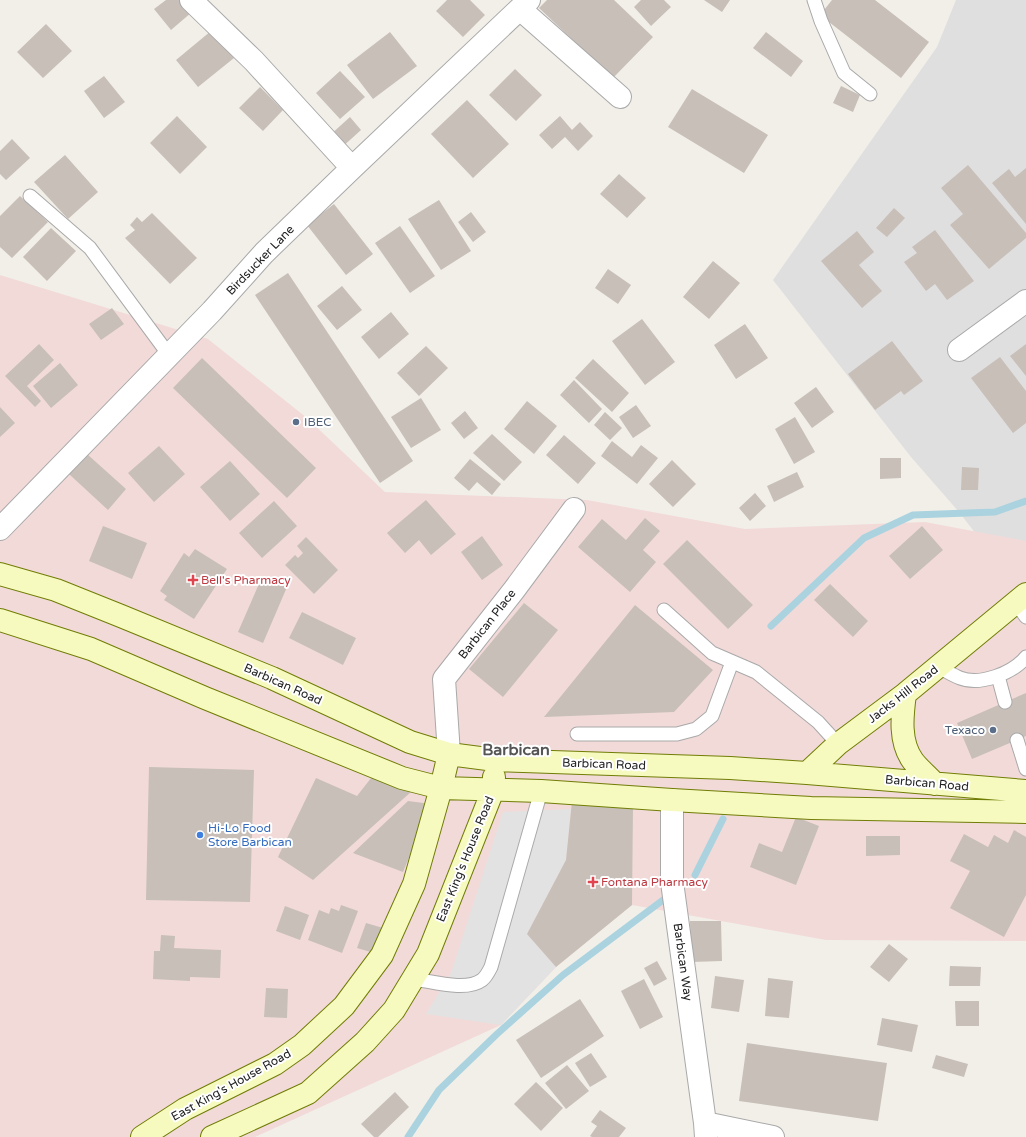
<svg xmlns="http://www.w3.org/2000/svg" width="1026" height="1137" font-family="'Varela Round',sans-serif">
  <rect width="100%" height="100%" fill="#f2efe9"/>
  <path fill="#e0dfdf" d="M956,0h70v594l-2,2 -65,-84 -48,-55 -138,-177 164,-233z"/>
  <path fill="#f2dad9" d="M0,275l208,64 99,79 78,74 202,8 158,29 180,-7 101,19v400l-200,-1 -194,-35 -76,62 -55,58 -246,112h-255z"/>
  <path fill="#e2e2e2" d="M571,809l-5,51 -39,74 29,33 -55,58 -75,-11 25,-41 52,-161z"/>
  <g fill="none" stroke-linecap="round" stroke-linejoin="round">
    <path stroke="#aad3df" stroke-width="7" d="M771,626l93,-88 49,-23 82,-3 31,-11
      M695,875l28,-56
      M408,1137l31,-47 58,-56 66,-59 100,-75"/>
  </g>
  <path fill="#c7bfb8" d="M166,0h16l10,12 -21,18 -17,-21z
    M447,0h23l15,15 -22,22 -27,-26z
    M547,0h67l39,37 -40,41 -74,-70z
    M641,0h23l7,7 -20,19 -17,-19z
    M704,0h26l-8,12z
    M832,0h43l54,42 -28,36 -81,-63z
    M46,24l26,27 -29,27 -26,-26z
    M211,31l23,27 -36,29 -22,-27z
    M390,32l27,34 -44,33 -26,-34z
    M766,32l37,29 -12,16 -38,-29z
    M515,69l27,26 -26,26 -27,-26z
    M340,71l25,26 -25,22 -24,-26z
    M104,76l21,26 -21,16 -20,-27z
    M841,86l19,9 -7,17 -20,-9z
    M260,87l23,23 -20,21 -24,-23z
    M692,89l76,46 -24,38 -76,-46z
    M467,100l42,44 -36,34 -42,-44z
    M177,116l30,31 -27,27 -30,-31z
    M560,116l12,14 8,-8 13,14 -15,15 -13,-14 -13,12 -13,-14z
    M350,117l11,13 -21,19 -11,-13z
    M12,139l18,19 -24,22 -6,-6v-23z
    M65,155l33,37 -30,27 -34,-37z
    M968,165l58,68v5l-37,31 -39,-44 13,-11 -22,-26z
    M1026,168v56l-34,-41 17,-14 6,8z
    M619,174l27,24 -19,20 -27,-24z
    M20,196l28,26 -36,36 -12,-11v-31z
    M439,200l32,51 -30,19 -33,-51z
    M334,204l39,50 -27,21 -39,-50z
    M894,208l11,10 -18,19 -11,-9z
    M471,212l15,20 -13,10 -15,-20z
    M152,213l45,45 -27,26 -45,-46 10,-8 -5,-5 7,-8 5,5z
    M400,226l35,50 -25,17 -35,-50z
    M51,228l25,23 -29,30 -24,-24z
    M935,230l39,51 -27,19 -12,-16 -9,7 -22,-29 13,-9 -5,-6z
    M857,231l17,21 -15,13 23,26 -20,17 -41,-47z
    M713,261l27,22 -31,36 -26,-22z
    M608,269l23,16 -13,19 -23,-16z
    M288,273l125,188 -33,22 -125,-188z
    M342,286l20,24 -25,20 -20,-24z
    M112,308l12,16 -23,16 -12,-16z
    M391,312l18,22 -30,25 -18,-22z
    M642,319l33,43 -30,23 -33,-44z
    M745,324l23,34 -32,21 -22,-34z
    M892,341l31,40 -19,14 -3,-4 -26,19 -27,-36z
    M39,344l15,16 -27,26 14,15 -6,6 -30,-31z
    M1026,344v32l-16,-20z
    M426,346l22,22 -29,28 -22,-23z
    M1000,357l26,34v32l-13,10 -42,-55z
    M202,358l114,110 -29,30 -114,-110z
    M593,359l36,34 -17,19 -37,-34z
    M60,363l18,22 -27,23 -18,-22z
    M574,380l28,29 -13,14 -29,-28z
    M816,387l18,25 -22,16 -18,-25z
    M421,398l20,32 -30,18 -20,-31z
    M527,401l30,25 -23,28 -30,-25z
    M636,405l15,21 -18,12 -14,-21z
    M0,407l15,16 -15,14z
    M465,411l13,17 -14,11 -13,-16z
    M605,412l17,16 -12,12 -16,-15z
    M795,417l20,35 -21,12 -19,-35z
    M492,434l30,28 -18,19 -31,-28z
    M564,435l32,28 -18,21 -32,-29z
    M612,441l20,16 9,-12 17,13 -21,26 -36,-28z
    M159,446l26,28 -31,28 -26,-29z
    M87,454l39,35 -18,21 -39,-36z
    M880,458h21v20l-21,1z
    M470,459l31,25 -9,11 -15,-13 -8,9 -15,-13z
    M672,460l24,24 -23,23 -24,-23z
    M230,461l30,33 -30,27 -30,-34z
    M962,467l17,1 -1,22h-17z
    M797,472l7,15 -30,15 -7,-16z
    M755,493l11,13 -16,15 -11,-13z
    M426,500l30,34 -25,21 -12,-15 -14,13 -18,-20z
    M274,501l23,25 -35,32 -23,-25z
    M645,518l15,13 -17,19 13,12 -26,30 -52,-45 24,-28 24,21z
    M103,526l44,17 -15,36 -43,-18z
    M922,526l21,24 -33,29 -21,-23z
    M482,536l21,29 -21,15 -21,-28z
    M306,537l32,33 -24,24 -29,-29 10,-10 3,3 5,-5 -6,-7z
    M687,540l66,65 -25,24 -65,-65z
    M195,549l32,20 -33,50 -30,-19 3,-4 -7,-5 24,-38 5,4z
    M262,577l25,10 -24,56 -25,-11z
    M830,584l38,37 -15,16 -39,-37z
    M524,603l34,27 -55,67 -34,-28z
    M635,605l78,65 -39,42 -130,5z
    M302,612l54,26 -13,27 -54,-27z
    M1026,693v43l-54,23 -15,-36z
    M149,767l105,3 -4,132 -104,-2z
    M375,773l37,18 -99,89 -35,-23 38,-79 41,18z
    M408,801l23,3 -28,68 -50,-19z
    M572,801l61,2 -1,102 -76,62 -29,-33 39,-74z
    M796,817l23,9 -23,59 -46,-18 9,-24 23,9z
    M1014,830l12,7v58l-22,42 -54,-29 20,-37 -20,-10 14,-27 24,13 6,-12 14,8z
    M866,836h34v19l-34,1z
    M341,905l17,6 -16,42 -34,-13 11,-30 10,4 2,-6 8,3z
    M285,906l24,9 -9,25 -24,-9z
    M690,921h31l1,40 -31,1z
    M366,923l17,5 -9,25 -17,-5z
    M161,935l14,1 -1,12 47,2 -1,28 -30,-1v4l-37,-2 1,-28h6z
    M889,944l19,15 -19,23 -19,-15z
    M657,961l10,18 -13,7 -10,-18z
    M950,966l31,1 -1,19h-31z
    M715,976l29,4 -5,32 -28,-4z
    M768,978l25,3 -4,37 -24,-2z
    M644,979l19,38 -23,12 -19,-38z
    M266,988l22,1 -1,29 -23,-1z
    M580,999l24,37 -63,42 -25,-38z
    M955,1001h24v25h-23z
    M882,1018l36,7 -6,27 -35,-7z
    M747,1043l140,20 -9,58 -139,-20z
    M591,1053l16,24 -17,10 -15,-24z
    M936,1055l32,9 -4,13 -32,-9z
    M567,1065l22,26 -23,18 -21,-26z
    M536,1082l27,26 -22,23 -27,-27z
    M395,1092l14,15 -31,30h-4l-13,-13z
    M600,1110l26,18 -7,9h-27l-2,-1 7,-10 -6,-4z"/>
  <g fill="none" stroke-linecap="round" stroke-linejoin="round">
    <defs>
      <path id="lane" d="M814,0l7,21 23,52 26,21
        M30,196l60,52 79,107
        M1016,603l10,14
        M664,610l48,43 44,19 62,50 20,22
        M938,667c7,3 14,8 22,11 20,8 53,-5 66,-21
        M998,676l7,26
        M577,734h100l19,-5 16,-13 20,-54
        M1017,740l9,29
        M413,979c18,2 53,13 69,1 4,-3 7,-9 9,-13l50,-176"/>
      <path id="street" d="M191,0l63,61 98,107
        M520,9l100,88
        M959,350l67,-49
        M0,529l212,-218 52,-58 88,-85 177,-168
        M449,754l-5,-75 70,-89 60,-81
        M672,800v82l33,241 1,14
        M705,1123l68,14"/>
      <path id="secondary" d="M0,574l56,16 65,26 151,62 138,64 39,12 46,6 235,8 77,5 219,18
        M0,620l91,29 114,49 197,80 39,10 100,3 131,9 139,8 215,4
        M905,694c-3,22 -6,48 8,67 6,8 15,15 22,23
        M807,773l31,-29 67,-50 121,-100
        M142,1137l43,-28 90,-45 27,-19 42,-39 38,-51 32,-71 27,-96 8,-34
        M212,1137l96,-44 57,-51 29,-32 34,-56 65,-164 1,-13"/>
    </defs>
    <use href="#lane" stroke="#a9a9a9" stroke-width="15"/>
    <use href="#street" stroke="#a9a9a9" stroke-width="24"/>
    <use href="#secondary" stroke="#707d05" stroke-width="24"/>
    <use href="#lane" stroke="#fff" stroke-width="13"/>
    <use href="#street" stroke="#fff" stroke-width="22"/>
    <use href="#secondary" stroke="#f7fabf" stroke-width="22"/>
  </g>
  <g fill="#5c6f8a" stroke="#fff" stroke-width="1.5">
    <circle cx="296" cy="422" r="4"/>
    <circle cx="993" cy="730" r="4"/>
  </g>
  <g fill="#e0444e" stroke="#fff" stroke-width="1.5">
    <path d="M191 574h4v4h4v4h-4v4h-4v-4h-4v-4h4z"/>
    <path d="M591 876h4v4h4v4h-4v4h-4v-4h-4v-4h4z"/>
  </g>
  <circle fill="#3f7fe0" stroke="#fff" stroke-width="1.5" cx="200" cy="835" r="4"/>
  <g text-anchor="middle" dominant-baseline="central" stroke-width="4" stroke-linejoin="round" paint-order="stroke">
    <g font-size="12" fill="#222" stroke="#fff">
      <text transform="translate(260 260) rotate(-46)">Birdsucker Lane</text>
      <text transform="translate(487 624) rotate(-52)">Barbican Place</text>
      <text transform="translate(283 684) rotate(24)">Barbican Road</text>
      <text transform="translate(903 694) rotate(-38)">Jacks Hill Road</text>
      <text transform="translate(604 764) rotate(2)">Barbican Road</text>
      <text transform="translate(927 783) rotate(5)">Barbican Road</text>
      <text transform="translate(465 859) rotate(-68)">East King's House Road</text>
      <text transform="translate(683 962) rotate(82)">Barbican Way</text>
      <text transform="translate(231 1085) rotate(-29)">East King's House Road</text>
    </g>
    <g font-size="12" fill="#4e5e75" stroke="#fff" text-anchor="start">
      <text x="304" y="422">IBEC</text>
      <text x="985" y="730" text-anchor="end">Texaco</text>
    </g>
    <g font-size="12" fill="#be3a42" stroke="#fff" text-anchor="start">
      <text x="201" y="580">Bell's Pharmacy</text>
      <text x="601" y="882">Fontana Pharmacy</text>
    </g>
    <g font-size="12" fill="#366cbe" stroke="#fff" text-anchor="start">
      <text x="208" y="828">Hi-Lo Food<tspan x="208" dy="14">Store Barbican</tspan></text>
    </g>
    <g font-size="16" font-weight="bold" fill="#555" stroke="#fff">
      <text x="516" y="750">Barbican</text>
    </g>
  </g>
</svg>
